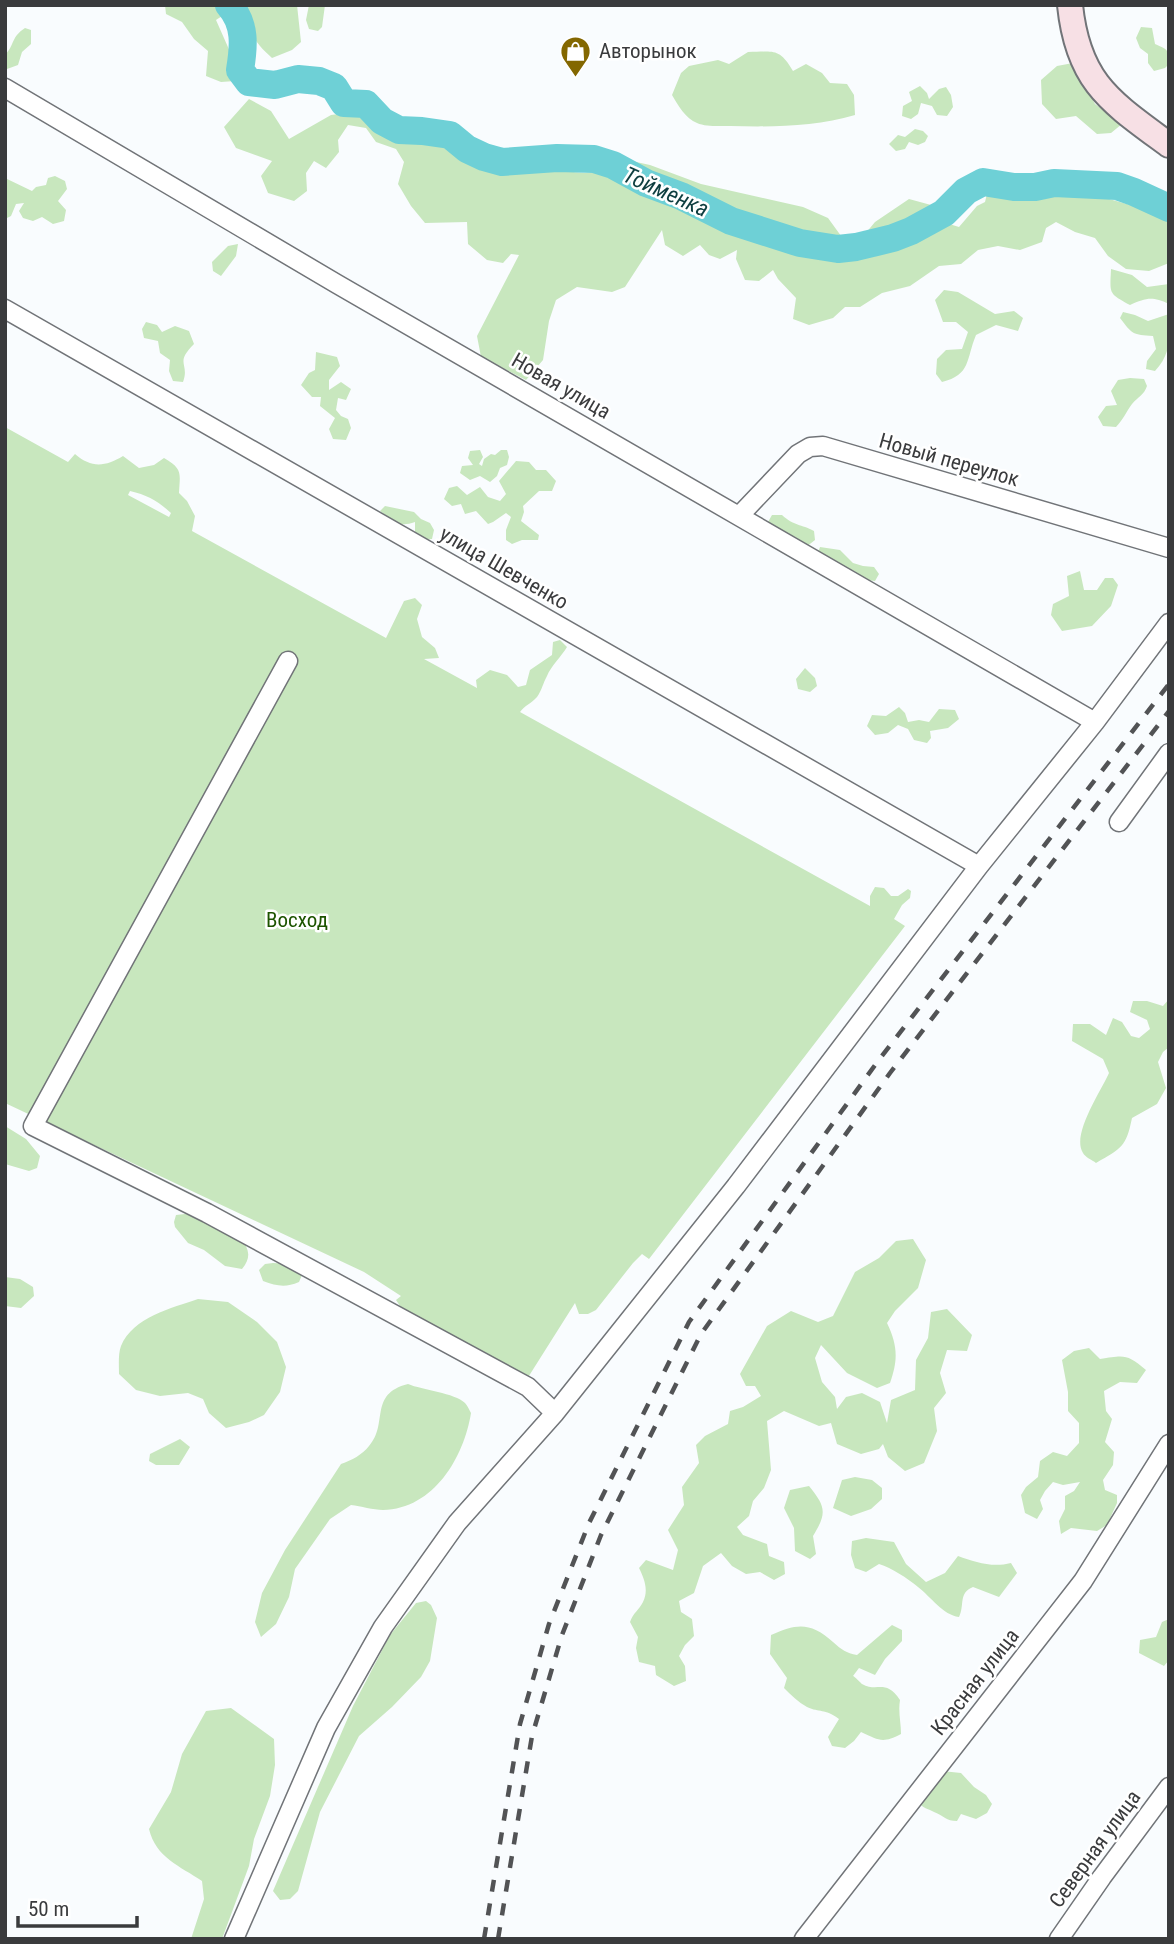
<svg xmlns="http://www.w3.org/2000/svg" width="1174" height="1944" font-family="'Roboto Condensed',sans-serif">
  <rect width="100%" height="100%" fill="#f9fcfe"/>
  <path fill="#c8e7be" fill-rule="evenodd" d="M165,5h132l4,37 -9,8 -20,8c-4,-4 -9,-8 -12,-12 -14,-16 -18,-45 -44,-26l19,43v18l-14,1 -15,-6 2,-25 -14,-12 -12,-17 -16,-8z
    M309,5h16l-3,22 -4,4 -9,-2 -3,-9z
    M1141,27l11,1 3,16c13,6 14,5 14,20l-4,4 -11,3 -6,-8v-9l-8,-6 -4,-10z
    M25,28l6,2v14l-9,8 -4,13 -11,4 -2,-3v-11c10,-11 6,-18 20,-27z
    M748,52c25,0 31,-5 45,19l13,-7 16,9 8,10 17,1 7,11 1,20c-40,12 -84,12 -125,11 -11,0 -24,1 -33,-3 -11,-4 -20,-19 -25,-28l9,-22 8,-7 29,-6 11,4z
    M1073,63l22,41 27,20 -11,9 -14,1 -21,-18 -20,3 -14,-15 -1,-24 16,-14z
    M920,86l7,7 2,6 10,-10 7,-2 5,8 2,12 -6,9 -10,-1 -5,-9 -11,-3 -3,11 -7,5 -9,-3 1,-10 9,-5 -3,-9z
    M249,99l22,12 18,28 42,-24 30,-4 21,9 23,7 9,14 21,-2 22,7 19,17 108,10h29l14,-13 23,5 51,19 102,23 25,11 16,22 8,2 8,-2 15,-18 34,-23 33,9 4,15 13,4 18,-21 8,-4 2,-8 15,-8 18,3 41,-5 20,3 14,8 67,19 7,4v45l-20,8 -23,-2 -18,-13 -13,-18 -20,-6 -19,-10 -10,6 -4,14 -22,8 -22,-4 -20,4 -17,14 -22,2 -29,20 -28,7 -22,14h-15l-12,11 -24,7 -16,-6 3,-21 -18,-19 -5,-9 -14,11 -14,-1 -9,-21 1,-9 -17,9 -11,-4 -9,-10 -17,11 -18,-11 -3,-15 -37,57 -13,5 -35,-5 -21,13 -7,21 -6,39 -17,20 -45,-23 -4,-21 42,-81 -8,-1 -8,9 -16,-3 -19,-16 -1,-22 -42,1 -14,-17 -13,-22 6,-22 -8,-13 -20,-7 -10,-14 -18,-3 -10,15 1,12 -13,16 -12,-7 -8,12 1,18 -13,10 -26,-8 -7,-17 11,-15 -36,-13 -12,-21z
    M915,129l8,2 5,5 -3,6 -7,3 -9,-3 -4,7 -9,2 -7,-7 9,-9 7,2z
    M55,176l10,5 2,8 -9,12 8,9 -2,11 -11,3 -11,-7 -9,4 -10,-3 -4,-7 5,-8 -8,1 -5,12 -6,3v-41l27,13 4,-4 10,-2 2,-7z
    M238,244l-2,12 -15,20 -8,-5 -1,-9 16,-16z
    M1111,269l21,6 15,12 22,-3v20c-17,-8 -23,-6 -39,1 -22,-12 -20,-11 -19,-36z
    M944,290l14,2 37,22 19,-3 9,7 -5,13 -22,-6 -20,10c-10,24 -5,40 -34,47l-6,-8 1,-15 9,-9 16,-1 6,-17 -12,-10h-13l-8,-22z
    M1123,312l12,3 13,6 21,-7c0,23 3,39 -14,57l-9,-2 1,-8 9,-12 -3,-13c-20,-1 -21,-2 -33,-18z
    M146,322l11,3 5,7 13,-6 14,5 5,13c-20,20 -4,19 -11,38l-10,-1 -4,-10 1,-11 -10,-7 -2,-12 -14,-3 -2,-9z
    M316,352l21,5 3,9 -11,14v10l12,-8 10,7 -5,11 -8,-2 -2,12 5,6 7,3 3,9 -5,12 -13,-1 -4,-10 6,-11 -15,-12 1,-9h-9l-11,-12 8,-12 6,-3z
    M1130,378l14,1 3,7c-3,9 -9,11 -15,18 -6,8 -9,16 -16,23l-13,-1 -5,-9 8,-11 11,-1 -6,-14 7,-11z
    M5,427l63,35 7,-8c16,14 30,13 48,2l16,12 15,-3 10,-7c19,11 16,15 15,35l8,8 8,15 -3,15 194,107 18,-37 11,-3 7,7 -5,14 5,18 13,11 4,10 -15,1 53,29 -1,-8 14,-10 17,5 11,12 8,-2 4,-15 22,-15 1,-13 7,-2 7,7c-6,10 -16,19 -20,29 -4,7 -5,14 -10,21 -6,7 -12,8 -17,15l350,194v-10l5,-9 9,1 7,8h7l10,-7 3,2 -1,7 -8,7 -8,14 11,7 -256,333 -7,-5 -9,9 -37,47 -8,4h-9l-4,-11 -48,76 -49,-25 -37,-24 -37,-18 -8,-12 5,-4 -37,-24 -359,-169zM130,491c17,4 28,10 41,22l-2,4 -41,-22z
    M480,450l3,7 -4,7 3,2 2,-7 7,-5 4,1 6,-5h6l2,7 -2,8 -7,3 -3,8 -7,6 -10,-6 -10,4 -10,-7 2,-7 11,-1 -5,-7 2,-7z
    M516,461l13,1 7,8h10l10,11 -4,10h-13l-16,15 1,6 -3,9 18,14 -1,5h-16l-10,4 -6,-4v-10l5,-13 -5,-4 -13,9 -5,2 -12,-13 -11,3 -4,-10 -9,2 -8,-7 5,-11 8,-2 10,9 13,-8 8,10 12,4 6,-7 -7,-13z
    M385,506l29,6 7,7 9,4 4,7 -2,9 -10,1 -7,-6v-12c-17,6 -21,-1 -35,-11z
    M772,515h10c12,11 19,9 32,16l1,9 -9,7 -8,-4 -2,-6 -22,-4 -6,-11z
    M820,547l20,3 13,13 10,3 11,1 5,7 -4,7 -17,-2 -3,-8 -13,-2 -25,-14z
    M1080,571l4,19h13l8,-12h8l5,7 -7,21 -19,20 -30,5 -11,-16 2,-11 16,-8 -2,-20z
    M805,668l10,10 2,8 -7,6 -12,-3 -2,-10z
    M899,707l6,6 3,9 11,-2 10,2 10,-13 16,1 4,9 -11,9 -18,3 1,7 -4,5 -13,-3 -6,-11 -10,-4 -10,8 -13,2 -8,-9 5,-11 14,1z
    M1169,999v48l-6,5 -5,10 8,26 -9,16 -25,14c-6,29 -10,30 -36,45 -4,-3 -11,-6 -13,-10 -12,-18 18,-62 26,-80l-6,-14 -31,-18 1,-17h17l16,11 7,-17 9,4 9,14 8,2 11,-9 -3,-9 -17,-8 3,-11h14l16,5z
    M5,1126l21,13 14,17 -3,12 -8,3 -24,-7z
    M185,1214c21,3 83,25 57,55l-17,-3 -21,-16 -16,-7 -13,-16 -1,-5 2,-7z
    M913,1239l13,21 -8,28 -23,23 -8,12c11,23 11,37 3,60l-13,5 -30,-15 -26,-28 -6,13 7,24 13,15 2,12 9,-12 16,-4 18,9 7,21 4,-23 24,-10 1,-30 12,-22 3,-26 16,-3 25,26 -5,16 -20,-1 -7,23 6,20 -12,15 3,23 -13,32 -19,8 -17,-14 -5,-13 -4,5 -18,5 -24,-10 -6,-21 -12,3 -35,-15 -17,10 4,49 -7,18 -11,13 -4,15 -12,11 6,8 24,9 2,12 15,6 1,12 -11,6 -14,-8 -14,2 -14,-8 -11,-13 -18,13 -9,27 -15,8 2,11 11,7 2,17 -9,9 -6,11 6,10 1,15 -12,5 -18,-11 -1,-9 -16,-4 -3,-14 2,-11 -8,-15c3,-9 9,-12 13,-20 6,-12 1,-24 -4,-34l7,-8 27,10 5,-20 -10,-20 16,-25 -2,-18 17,-24 -3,-18 9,-9 23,-12 2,-13 13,-4 18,-11 -6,-10h-9l-6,-12 27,-48 24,-15 27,11 15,-6 22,-44 24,-14 17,-17z
    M273,1263c13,1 23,-1 29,12l-3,7c-14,6 -22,4 -36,-1l-4,-11 6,-6z
    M5,1277l15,2 13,8 1,9 -13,12 -16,-2z
    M198,1299l30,3 29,20 20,20 9,25 -6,25 -16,23 -15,7 -23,6 -17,-15 -6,-14 -15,-6 -28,3 -24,-6 -17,-16c0,-8 -1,-20 2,-28 12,-29 51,-38 77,-47z
    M1089,1348l11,11c25,-4 27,-5 46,11l-9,13 -17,-1 -16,9 2,20 6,8 -7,23 9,10 -1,13 -10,15 2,10 12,5v8l-10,22 -10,6 -26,-3 -10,6 -2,-13 6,-12v-13l9,-5 6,-9 -17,3 -10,-3 -8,9 -5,9 3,9 -6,10 -12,-6 -4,-18 5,-8 12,-10 2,-16 13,-9 14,4 12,-13v-20l-11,-12v-19l-6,-32 12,-9z
    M408,1384c14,6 47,9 57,19 3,3 4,7 6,10 -7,44 -37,96 -88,97 -10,0 -22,-4 -32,-5l-21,14 -35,50 -6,28 -13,27 -15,13 -6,-15 7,-29 23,-43 56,-86c11,-4 21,-9 28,-18 20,-22 -1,-52 39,-62z
    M180,1439l10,8 -11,18h-23l-7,-4 1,-7z
    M855,1477l17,3 10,8v11l-11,10 -20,7 -18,-8 9,-28z
    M809,1486c17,21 18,27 4,50l3,18 -6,5 -15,-8 -1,-23 -10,-20 6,-18z
    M866,1538l28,4 12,22 20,18 19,-9 13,-17c17,6 34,12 53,7l6,10 -18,24 -26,-10c-15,6 -8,18 -14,30 -16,-2 -28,-20 -41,-30 -11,-9 -26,-19 -39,-23l-13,8 -11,-4 -4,-13 1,-14z
    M426,1601l5,4 6,13 -7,43 -9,16 -29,30 -33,29 -39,76 -22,79 -8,8 -10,1 -7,-9 80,-185 37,-71 26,-32z
    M1169,1619v41l-5,6 -25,-13 1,-13 16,-3 6,-15z
    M892,1625l10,5v11l-17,18 -10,16 -16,-7 -6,8c1,0 9,8 9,8 16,9 23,-6 38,16 -2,12 1,22 1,34 -19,10 -22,6 -40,-2l-7,9 -9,7 -13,-2 -4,-9 11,-18c-15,-11 -19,-6 -32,-12 -9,-5 -16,-12 -23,-19l3,-10 -17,-24 1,-19c26,-12 40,-13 62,7 9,8 13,11 24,13z
    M231,1708l43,31 1,26 -5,31 -16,43 -5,27 -27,73h-31l13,-40 -2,-18c-22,-15 -46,-23 -53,-52l22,-37 11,-38 24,-43z
    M942,1771l19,2 13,14 12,8 6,9 -5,9 -11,6 -15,-5 -4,7c-11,0 -13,-5 -23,-9 -7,-4 -10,-3 -16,-10z"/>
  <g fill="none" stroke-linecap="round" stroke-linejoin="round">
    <path stroke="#6ed0d6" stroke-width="28" d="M229,5c17,19 15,41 11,65l9,12 26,3 23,-6 21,2 15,6 10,16 22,1 16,17 17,9 23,1 28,4 17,14 17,8 18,5 55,-4 37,1 19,6 33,18 35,13 50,25 69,22 38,6 18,-2 37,-9 18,-7 33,-18 22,-22 17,-9 31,5h21l19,-4 63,3 17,6 35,16"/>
    <defs>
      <path id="street" d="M5,88l332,196 758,438
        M5,309l974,557
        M740,515l58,-61 12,-7 13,-1 346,102
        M288,661l-255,465 174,87 321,174 27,26
        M1119,822l50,-69
        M234,1939l92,-211 57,-101 74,-104 98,-110 181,-227 243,-320 116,-144 74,-99
        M804,1939l279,-358 86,-137
        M1059,1939l43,-62 67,-90"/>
      <path id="secondary" d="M1070,5c8,78 41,97 99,140"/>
    </defs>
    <use href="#street" stroke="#717478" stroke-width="21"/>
    <use href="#secondary" stroke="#717478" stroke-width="28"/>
    <use href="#street" stroke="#fff" stroke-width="18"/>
    <use href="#secondary" stroke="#f7e0e5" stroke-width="24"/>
    <path stroke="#525355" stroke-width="4.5" stroke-dasharray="12 12" stroke-linecap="butt" d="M484,1939l36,-215 29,-100 40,-101 100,-201 189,-261 291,-377
      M498,1939l34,-203 30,-101 39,-100 100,-201 189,-261 279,-362"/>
  </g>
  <defs>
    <symbol id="shop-pin" viewBox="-11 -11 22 30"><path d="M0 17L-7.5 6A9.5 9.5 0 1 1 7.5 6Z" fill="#836700" stroke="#fff"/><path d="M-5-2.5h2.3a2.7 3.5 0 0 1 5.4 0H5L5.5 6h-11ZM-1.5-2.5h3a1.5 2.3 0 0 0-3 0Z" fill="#fff"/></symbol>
  </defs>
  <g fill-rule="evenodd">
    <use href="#shop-pin" x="558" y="34" width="35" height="47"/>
  </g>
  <g text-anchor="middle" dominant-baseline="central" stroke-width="5" stroke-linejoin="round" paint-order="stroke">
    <g font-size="21" fill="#3a3b3d" stroke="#fff" text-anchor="start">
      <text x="599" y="51">Авторынок</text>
    </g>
    <g font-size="21" fill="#3a3b3d" stroke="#fff">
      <text transform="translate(561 386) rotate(30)">Новая улица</text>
      <text transform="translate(949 460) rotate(16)">Новый переулок</text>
      <text transform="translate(504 568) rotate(30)">улица Шевченко</text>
      <text transform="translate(975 1682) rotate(-52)">Красная улица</text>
      <text transform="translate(1095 1849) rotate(-54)">Северная улица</text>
    </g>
    <g font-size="21" fill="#1d5400" stroke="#fff">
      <text x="297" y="920">Восход</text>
    </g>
    <g font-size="23" font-style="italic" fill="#0e3e40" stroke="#fff">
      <text transform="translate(666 192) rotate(24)">Тойменка</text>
    </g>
  </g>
  <rect width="1174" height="1944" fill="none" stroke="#3a3b3d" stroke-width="14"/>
  <path d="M18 1916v10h119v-10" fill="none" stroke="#3a3b3d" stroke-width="3.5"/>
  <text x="28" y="1916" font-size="21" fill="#3a3b3d" stroke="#ffffff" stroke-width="5" paint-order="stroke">50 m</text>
</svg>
